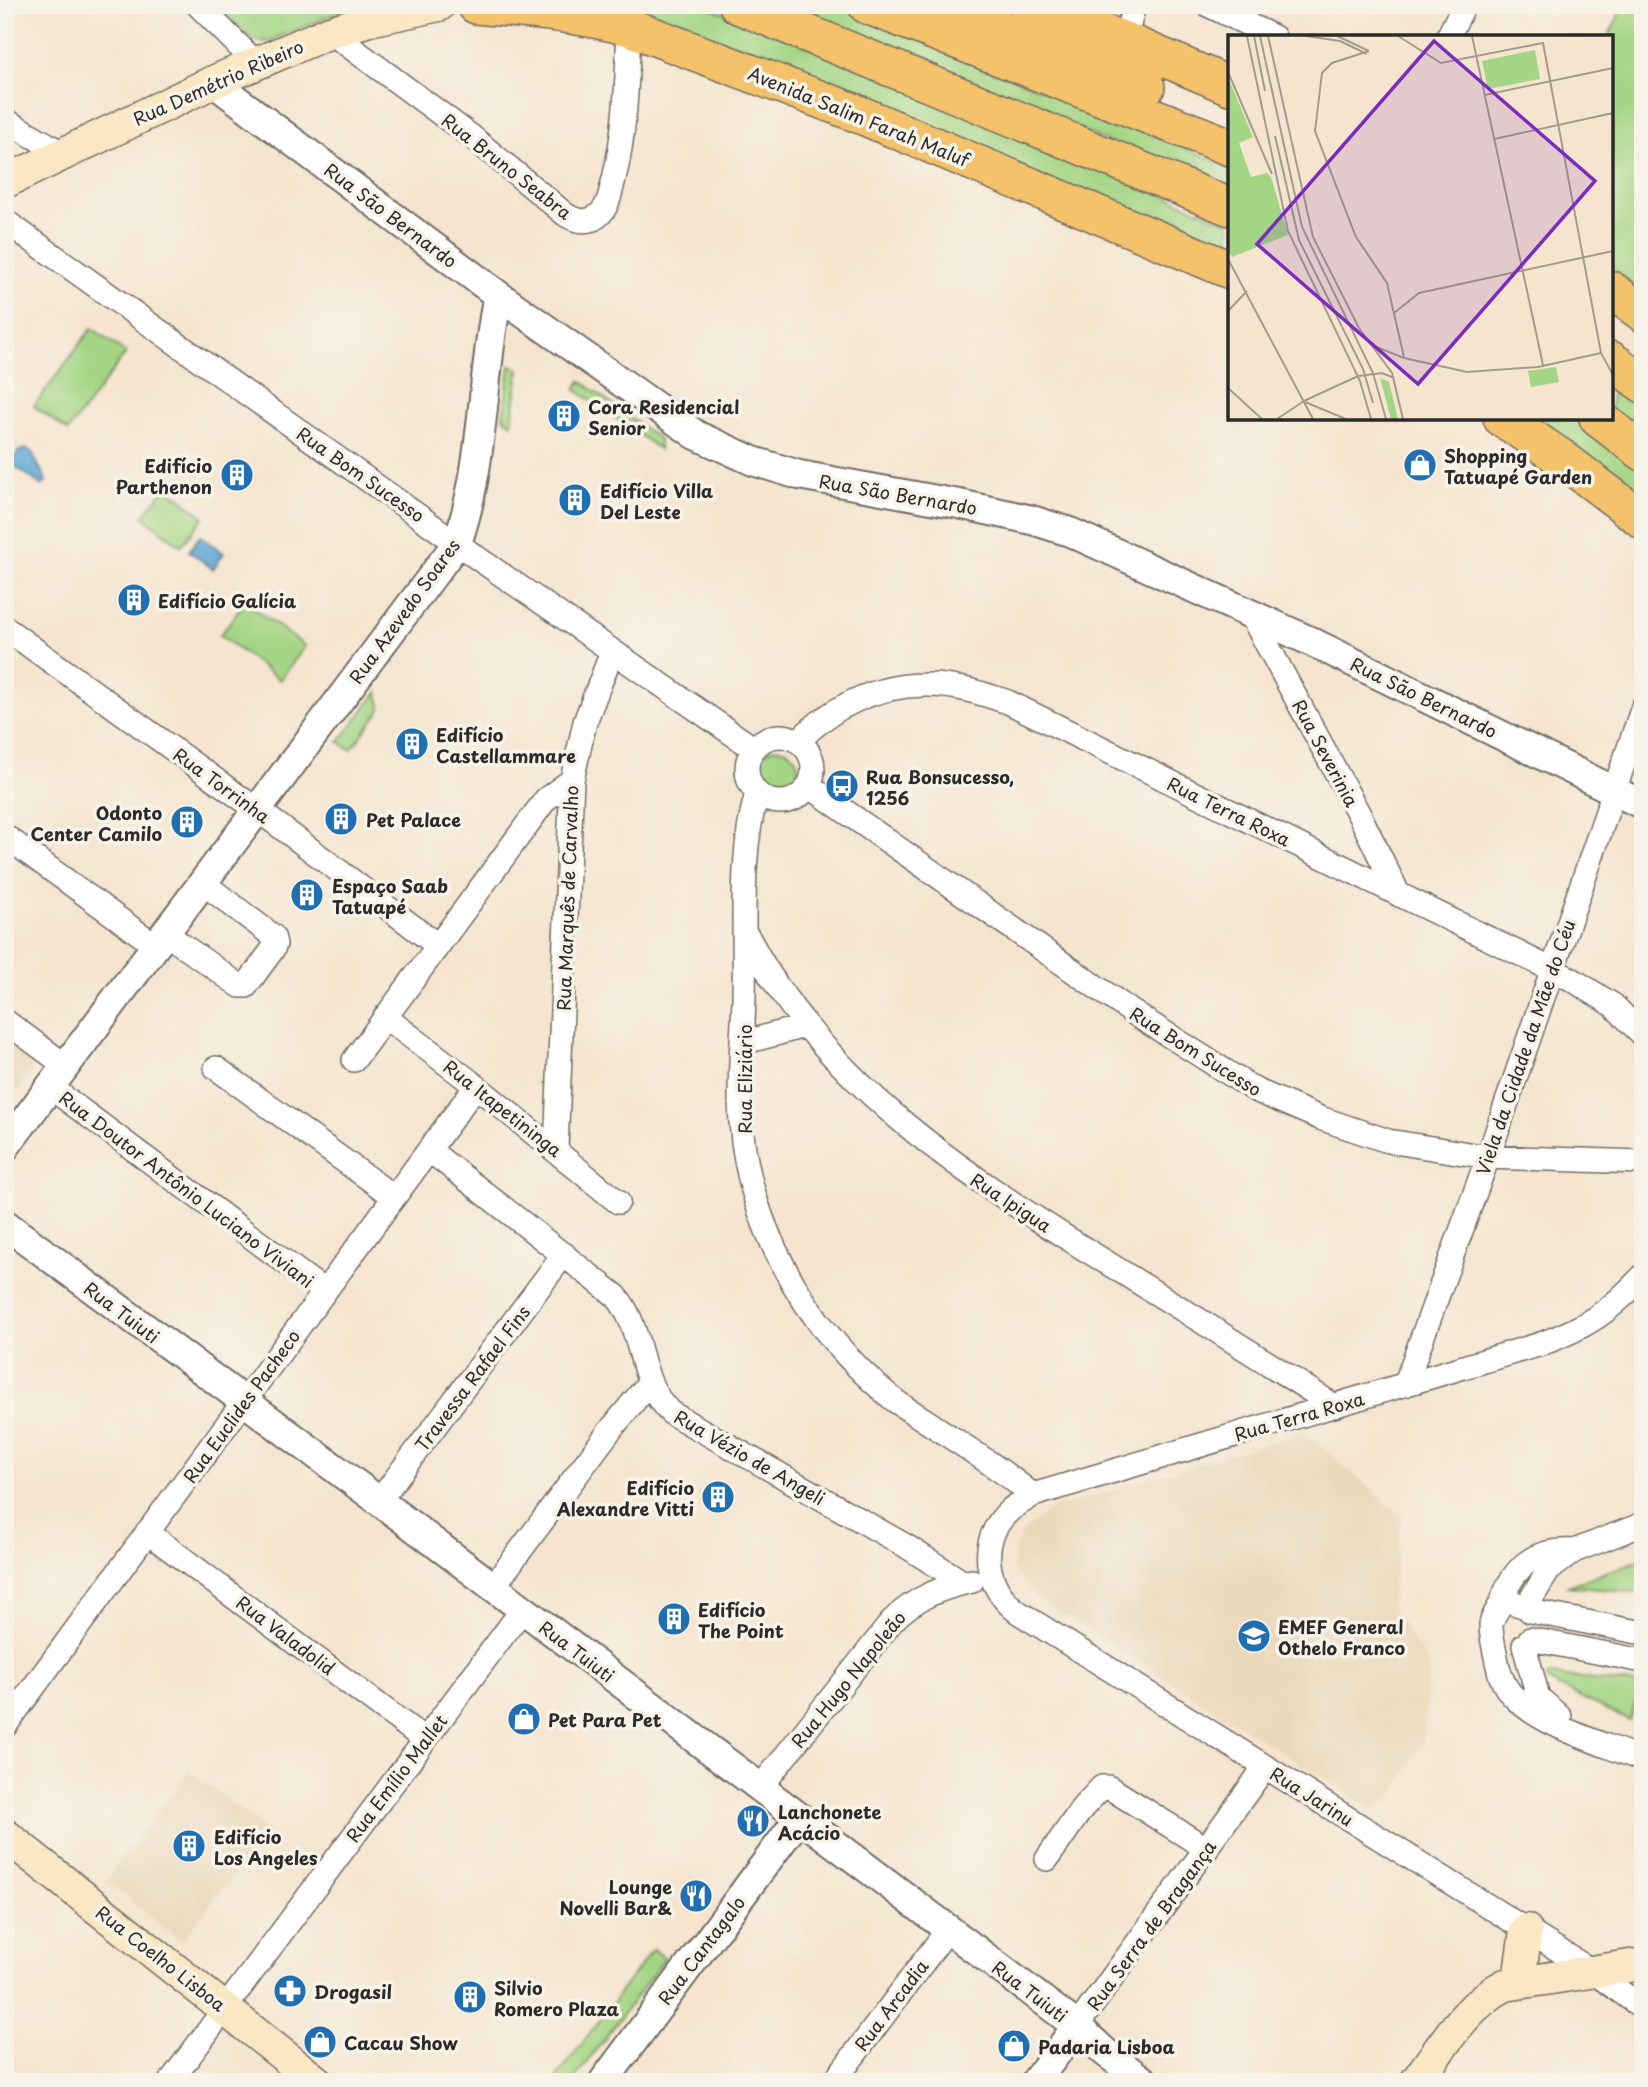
<svg xmlns="http://www.w3.org/2000/svg" width="1648" height="2087" font-family="'Playpen Sans',sans-serif">
  <rect width="100%" height="100%" fill="#f7f3e8"/>
  <filter id="ink" filterUnits="userSpaceOnUse"><feTurbulence type="fractalNoise" baseFrequency=".0143" numOctaves="2"/><feDisplacementMap in="SourceGraphic" scale="14" xChannelSelector="R" yChannelSelector="G"/><feConvolveMatrix kernelMatrix="1 2 1 2 8 2 1 2 1" color-interpolation-filters="sRGB"/></filter>
  <filter id="wash" filterUnits="userSpaceOnUse"><feTurbulence type="fractalNoise" baseFrequency=".00686" numOctaves="4" result="noise"/><feDisplacementMap in="SourceGraphic" scale="28" xChannelSelector="R" yChannelSelector="G"/><feGaussianBlur stdDeviation="1.57" result="paint"/><feColorMatrix in="noise" values="0 0 0 0 0 0 0 0 0 0 0 0 0 0 0 0 0 1.4 0 .05"/><feComposite in="paint" operator="in"/></filter>
  <g filter="url(#wash)">
    <rect width="100%" height="100%" fill="#f5e5cf"/>
    <path fill="#ead8ba" d="M5,1035l34,26 -34,45z
      M1304,1432l98,84 -11,91 38,57 -5,75 -33,59 -19,11 -335,-211 -24,-28v-17l9,-21 31,-24z
      M189,1771l79,59 -86,111 -77,-60z"/>
    <path fill="#a4d584" stroke="#688058" stroke-width="2" d="M216,5h136l2,1 -87,36 -13,-1z
      M606,5h97l74,28 453,190v33z
      M776,5h60l394,162v25z
      M1624,5h19v287l-32,-23v-232h-3z
      M92,328l34,25 -58,78 -34,-25z
      M510,366l9,3 -7,55 -9,-7z
      M1611,380l32,23v36l-32,-24z
      M581,381l78,58v10l-84,-60z
      M1526,418h49l68,53v30z
      M166,487l38,30 -23,29 -38,-30z
      M245,602l60,44 -25,34 -60,-45z
      M378,691l3,18 -30,41 -12,-8z
      M758 768a20 20 0 1 1 40 0a20 20 0 1 1-40 0Z
      M1643,1559v34l-75,-7 2,-1z
      M1549,1675l92,10 -11,36 -81,-39 -2,-4z
      M653,1949l12,9 -93,124h-19z"/>
    <path fill="#5da6d4" stroke="#446880" stroke-width="2" d="M27,449l6,4c2,11 11,17 13,29l-4,4 -32,-24 9,-11z
      M200,536l24,17 -11,16 -24,-18z"/>
  </g>
  <g filter="url(#ink)">
    <g fill="none" stroke-linecap="round" stroke-linejoin="round">
      <defs>
        <path id="minor" d="M198,5l58,58
          M1208,5l66,32
          M330,32l142,105 94,78c13,8 28,9 38,-6 6,-8 7,-20 10,-30 12,-50 13,-101 15,-152
          M1448,37l16,-32
          M1125,41l9,-36
          M5,120l57,33
          M5,221l471,336 277,191
          M1250,613l112,207 37,75
          M5,628l273,197 159,120
          M747 769a33 33 0 1 1 66 0a33 33 0 1 1-66 0Z
          M799,741c31,-34 79,-56 125,-56 29,-1 57,8 84,17l565,278 40,25 30,30
          M809,786l323,226 123,78 65,28 68,23 100,16 155,5
          M757,793c-19,66 -11,138 -13,205 -1,34 -4,67 -4,101 1,118 64,228 154,301 14,10 30,19 44,29 33,21 65,42 95,66
          M5,836l151,110
          M165,933l75,53h6l27,-37 2,-5 -2,-8 -70,-53
          M748,937c77,149 223,242 361,327 76,47 151,93 225,142
          M385,1017l91,69 142,116
          M5,1021l61,45
          M742,1043l63,-17
          M354,1060l192,-261 26,-19
          M216,1068l178,129
          M50,1087l274,204
          M556,1149l16,-369 13,-58 27,-70
          M429,1150l187,146c29,33 20,86 55,117l235,133 58,37
          M1643,1276c-34,36 -56,51 -102,68l-508,151c-7,5 -16,9 -23,15 -33,30 -26,77 8,102l574,359 51,37
          M1405,1385l83,-228 155,-450
          M379,1501l185,-247
          M147,1532l277,207
          M1574,1551c-39,-2 -60,14 -72,50 -3,9 -10,14 -11,24 0,11 3,22 5,32 3,15 6,28 17,39 29,31 90,47 130,64
          M493,1587l115,-154 41,-50
          M1514,1603l12,4 4,4 113,22
          M1526,1607l23,-37 25,-19 69,-27
          M1530,1639l113,22
          M1524,1645l14,52 22,20
          M5,1726l471,-640
          M760,1788l133,-168c23,-23 48,-32 79,-39
          M1047,1859l36,-52 19,-20h6l10,6 89,56
          M1077,2026l188,-259
          M170,2082l352,-472
          M834,2082l114,-153"/>
        <path id="tertiary" d="M213,82l285,213 198,140 57,26 46,14 160,29 73,16 38,12 240,109 333,164
          M5,1147l452,-604c28,-79 24,-166 41,-248
          M5,1224l374,277 698,525 29,27 39,29
          M603,2082l196,-264
          M1035,2082l42,-56"/>
        <path id="secondary" d="M5,182l208,-100 117,-50 39,-12 70,-15
          M5,1835l312,247
          M1519,1981l7,-51
          M1416,2082c26,-35 50,-77 89,-97l138,-21"/>
        <path id="trunk" d="M476,5c52,5 103,8 153,22l227,86 374,157
          M738,5l492,202
          M867,5l363,142
          M944,5l202,82
          M1029,5l96,36 105,45
          M1611,290l32,23
          M1611,360l32,24
          M1502,418l58,39 83,63
          M1598,418l45,34"/>
      </defs>
      <use href="#minor" stroke="#726c64" stroke-width="26"/>
      <use href="#tertiary" stroke="#726c64" stroke-width="32"/>
      <use href="#secondary" stroke="#726c64" stroke-width="35"/>
      <use href="#trunk" stroke="#726c64" stroke-width="40"/>
      <use href="#minor" stroke="#fff" stroke-width="23"/>
      <use href="#tertiary" stroke="#fff" stroke-width="28"/>
      <use href="#secondary" stroke="#fae7c3" stroke-width="32"/>
      <use href="#trunk" stroke="#f3c26a" stroke-width="37"/>
    </g>
  </g>
  <defs>
    <symbol id="building-disc" viewBox="-11 -11 22 22"><circle r="9.5" fill="#1f6fb2" stroke="#f7f3e8"/><path d="M-4-6H4V6H1V3H-1V6H-4ZM-2.5-4.3h1.7v1.8h-1.7ZM.8-4.3h1.7v1.8H.8ZM-2.5-1h1.7V.8h-1.7ZM.8-1h1.7V.8H.8Z" fill="#fff"/></symbol>
    <symbol id="shop-disc" viewBox="-11 -11 22 22"><circle r="9.5" fill="#1f6fb2" stroke="#f7f3e8"/><path d="M-5-2.5h2.3a2.7 3.5 0 0 1 5.4 0H5L5.5 6h-11ZM-1.5-2.5h3a1.5 2.3 0 0 0-3 0Z" fill="#fff"/></symbol>
    <symbol id="bus-disc" viewBox="-11 -11 22 22"><circle r="9.5" fill="#1f6fb2" stroke="#f7f3e8"/><path d="M-5-6H5V4H4V6H2V4H-2V6H-4V4H-5ZM-3.5-4V0h7V-4ZM-3.5 1.2v1.5H-2V1.2ZM2 1.2v1.5H3.5V1.2Z" fill="#fff"/></symbol>
    <symbol id="school-disc" viewBox="-11 -11 22 22"><circle r="9.5" fill="#1f6fb2" stroke="#f7f3e8"/><path d="M0-5L7-2L0 1L-7-2ZM-4 1L0 2.5L4 1V4Q0 6-4 4Z" fill="#fff"/></symbol>
    <symbol id="restaurant-disc" viewBox="-11 -11 22 22"><circle r="9.5" fill="#1f6fb2" stroke="#f7f3e8"/><path d="M-5-6h1v4h1v-4h1v4h1v-4h1v5L-1.5 .5V6h-2V.5L-5-1ZM5-6V6H3V1.5H1.5Q1.5-4 5-6Z" fill="#fff"/></symbol>
    <symbol id="pharmacy-disc" viewBox="-11 -11 22 22"><circle r="9.5" fill="#1f6fb2" stroke="#f7f3e8"/><path d="M-2-6h4v4h4v4h-4v4h-4v-4h-4v-4h4Z" fill="#fff"/></symbol>
  </defs>
  <g fill-rule="evenodd">
    <use href="#building-disc" x="545" y="397" width="38" height="38"/>
    <use href="#shop-disc" x="1401" y="446" width="38" height="38"/>
    <use href="#building-disc" x="218" y="456" width="38" height="38"/>
    <use href="#building-disc" x="556" y="481" width="38" height="38"/>
    <use href="#building-disc" x="115" y="581" width="38" height="38"/>
    <use href="#building-disc" x="393" y="725" width="38" height="38"/>
    <use href="#bus-disc" x="823" y="767" width="38" height="38"/>
    <use href="#building-disc" x="322" y="800" width="38" height="38"/>
    <use href="#building-disc" x="168" y="803" width="38" height="38"/>
    <use href="#building-disc" x="288" y="876" width="38" height="38"/>
    <use href="#building-disc" x="699" y="1478" width="38" height="38"/>
    <use href="#building-disc" x="655" y="1600" width="38" height="38"/>
    <use href="#school-disc" x="1235" y="1617" width="38" height="38"/>
    <use href="#shop-disc" x="505" y="1700" width="38" height="38"/>
    <use href="#restaurant-disc" x="734" y="1802" width="38" height="38"/>
    <use href="#building-disc" x="170" y="1827" width="38" height="38"/>
    <use href="#restaurant-disc" x="677" y="1877" width="38" height="38"/>
    <use href="#pharmacy-disc" x="271" y="1972" width="38" height="38"/>
    <use href="#building-disc" x="451" y="1978" width="38" height="38"/>
    <use href="#shop-disc" x="301" y="2023" width="38" height="38"/>
    <use href="#shop-disc" x="995" y="2027" width="38" height="38"/>
  </g>
  <g text-anchor="middle" dominant-baseline="central" stroke-width="7" stroke-linejoin="round" paint-order="stroke">
    <g font-size="18" fill="#2b2b2b" stroke="#f7f3e8">
      <text transform="translate(218 82) rotate(-24)">Rua Demétrio Ribeiro</text>
      <text transform="translate(859 116) rotate(22)">Avenida Salim Farah Maluf</text>
      <text transform="translate(507 166) rotate(38)">Rua Bruno Seabra</text>
      <text transform="translate(391 215) rotate(37)">Rua São Bernardo</text>
      <text transform="translate(361 474) rotate(35)">Rua Bom Sucesso</text>
      <text transform="translate(898 494) rotate(10)">Rua São Bernardo</text>
      <text transform="translate(404 611) rotate(-54)">Rua Azevedo Soares</text>
      <text transform="translate(1424 697) rotate(26)">Rua São Bernardo</text>
      <text transform="translate(1326 753) rotate(62)">Rua Severinia</text>
      <text transform="translate(222 785) rotate(36)">Rua Torrinha</text>
      <text transform="translate(1229 811) rotate(26)">Rua Terra Roxa</text>
      <text transform="translate(567 898) rotate(-88)">Rua Marquês de Carvalho</text>
      <text transform="translate(1525 1047) rotate(-71)">Viela da Cidade da Mãe do Céu</text>
      <text transform="translate(1196 1051) rotate(32)">Rua Bom Sucesso</text>
      <text transform="translate(744 1079) rotate(-90)">Rua Eliziário</text>
      <text transform="translate(503 1108) rotate(38)">Rua Itapetininga</text>
      <text transform="translate(187 1189) rotate(37)">Rua Doutor Antônio Luciano Viviani</text>
      <text transform="translate(1011 1202) rotate(33)">Rua Ipigua</text>
      <text transform="translate(122 1312) rotate(37)">Rua Tuiuti</text>
      <text transform="translate(472 1378) rotate(-53)">Travessa Rafael Fins</text>
      <text transform="translate(241 1406) rotate(-54)">Rua Euclides Pacheco</text>
      <text transform="translate(1299 1416) rotate(-16)">Rua Terra Roxa</text>
      <text transform="translate(750 1457) rotate(30)">Rua Vézio de Angeli</text>
      <text transform="translate(286 1635) rotate(37)">Rua Valadolid</text>
      <text transform="translate(577 1651) rotate(37)">Rua Tuiuti</text>
      <text transform="translate(848 1679) rotate(-51)">Rua Hugo Napoleão</text>
      <text transform="translate(396 1778) rotate(-53)">Rua Emílio Mallet</text>
      <text transform="translate(1312 1796) rotate(32)">Rua Jarinu</text>
      <text transform="translate(1151 1925) rotate(-54)">Rua Serra de Bragança</text>
      <text transform="translate(701 1950) rotate(-53)">Rua Cantagalo</text>
      <text transform="translate(161 1958) rotate(38)">Rua Coelho Lisboa</text>
      <text transform="translate(1030 1991) rotate(37)">Rua Tuiuti</text>
      <text transform="translate(891 2005) rotate(-53)">Rua Arcadia</text>
    </g>
    <g font-size="18" font-weight="bold" fill="#2b2b2b" stroke="#f7f3e8" text-anchor="start">
      <text x="588" y="406">Cora Residencial<tspan x="588" dy="21">Senior</tspan></text>
      <text x="1444" y="455">Shopping<tspan x="1444" dy="21">Tatuapé Garden</tspan></text>
      <text x="212" y="465" text-anchor="end">Edifício<tspan x="212" dy="21">Parthenon</tspan></text>
      <text x="600" y="490">Edifício Villa<tspan x="600" dy="21">Del Leste</tspan></text>
      <text x="158" y="600">Edifício Galícia</text>
      <text x="436" y="734">Edifício<tspan x="436" dy="21">Castellammare</tspan></text>
      <text x="866" y="776">Rua Bonsucesso,<tspan x="866" dy="21">1256</tspan></text>
      <text x="162" y="812" text-anchor="end">Odonto<tspan x="162" dy="21">Center Camilo</tspan></text>
      <text x="366" y="819">Pet Palace</text>
      <text x="332" y="885">Espaço Saab<tspan x="332" dy="21">Tatuapé</tspan></text>
      <text x="694" y="1487" text-anchor="end">Edifício<tspan x="694" dy="21">Alexandre Vitti</tspan></text>
      <text x="698" y="1609">Edifício<tspan x="698" dy="21">The Point</tspan></text>
      <text x="1278" y="1626">EMEF General<tspan x="1278" dy="21">Othelo Franco</tspan></text>
      <text x="548" y="1719">Pet Para Pet</text>
      <text x="778" y="1811">Lanchonete<tspan x="778" dy="21">Acácio</tspan></text>
      <text x="214" y="1836">Edifício<tspan x="214" dy="21">Los Angeles</tspan></text>
      <text x="672" y="1886" text-anchor="end">Lounge<tspan x="672" dy="21">Novelli Bar&amp;</tspan></text>
      <text x="494" y="1987">Silvio<tspan x="494" dy="21">Romero Plaza</tspan></text>
      <text x="314" y="1991">Drogasil</text>
      <text x="344" y="2042">Cacau Show</text>
      <text x="1038" y="2046">Padaria Lisboa</text>
    </g>
  </g>
  <g transform="translate(1228 35)">
    <rect width="385" height="385" fill="#f5e5cf"/>
    <path d="M307,15l5,29 -52,10 -6,-28zM0,42l25,60 -14,6 12,34 16,-4 4,4 17,58 -56,22 -4,-6zM328,332l3,15 -28,5 -3,-16zM152,343l9,4 9,37h-7z" fill="#a4d584"/>
    <path fill="none" stroke="#a49b8d" stroke-width="2" d="M19,1l41,195 72,150 11,38M26,1l11,55M32,1l42,191 71,146 13,46M40,1l45,201 46,91 33,45 11,46M78,1l34,5 27,13M109,1l32,15M170,1l43,27 102,-20 58,310 12,22M244,1l71,329M141,16l-37,12 -10,10 -7,58 41,106 31,46 17,74M0,37l44,102M257,60l128,-27M47,101l24,104 64,129 10,34M266,104l119,-26M0,224l85,160M0,276l19,-20M166,278l25,-20 194,-42M146,311l30,12 63,14 71,-5 63,-14M0,353l34,31M76,366l54,-25 24,-3 12,5M77,367l41,17M49,384l27,-18"/>
    <path fill="#7b2cbf" fill-opacity="0.15" stroke="#7b2cbf" stroke-width="3.5" d="M206,6l161,140 -177,203 -161,-140z"/>
    <rect width="385" height="385" fill="none" stroke="#2b2b2b" stroke-width="3.5"/>
  </g>
  <rect width="1648" height="2087" fill="none" stroke="#f7f3e8" stroke-width="28"/>
</svg>
